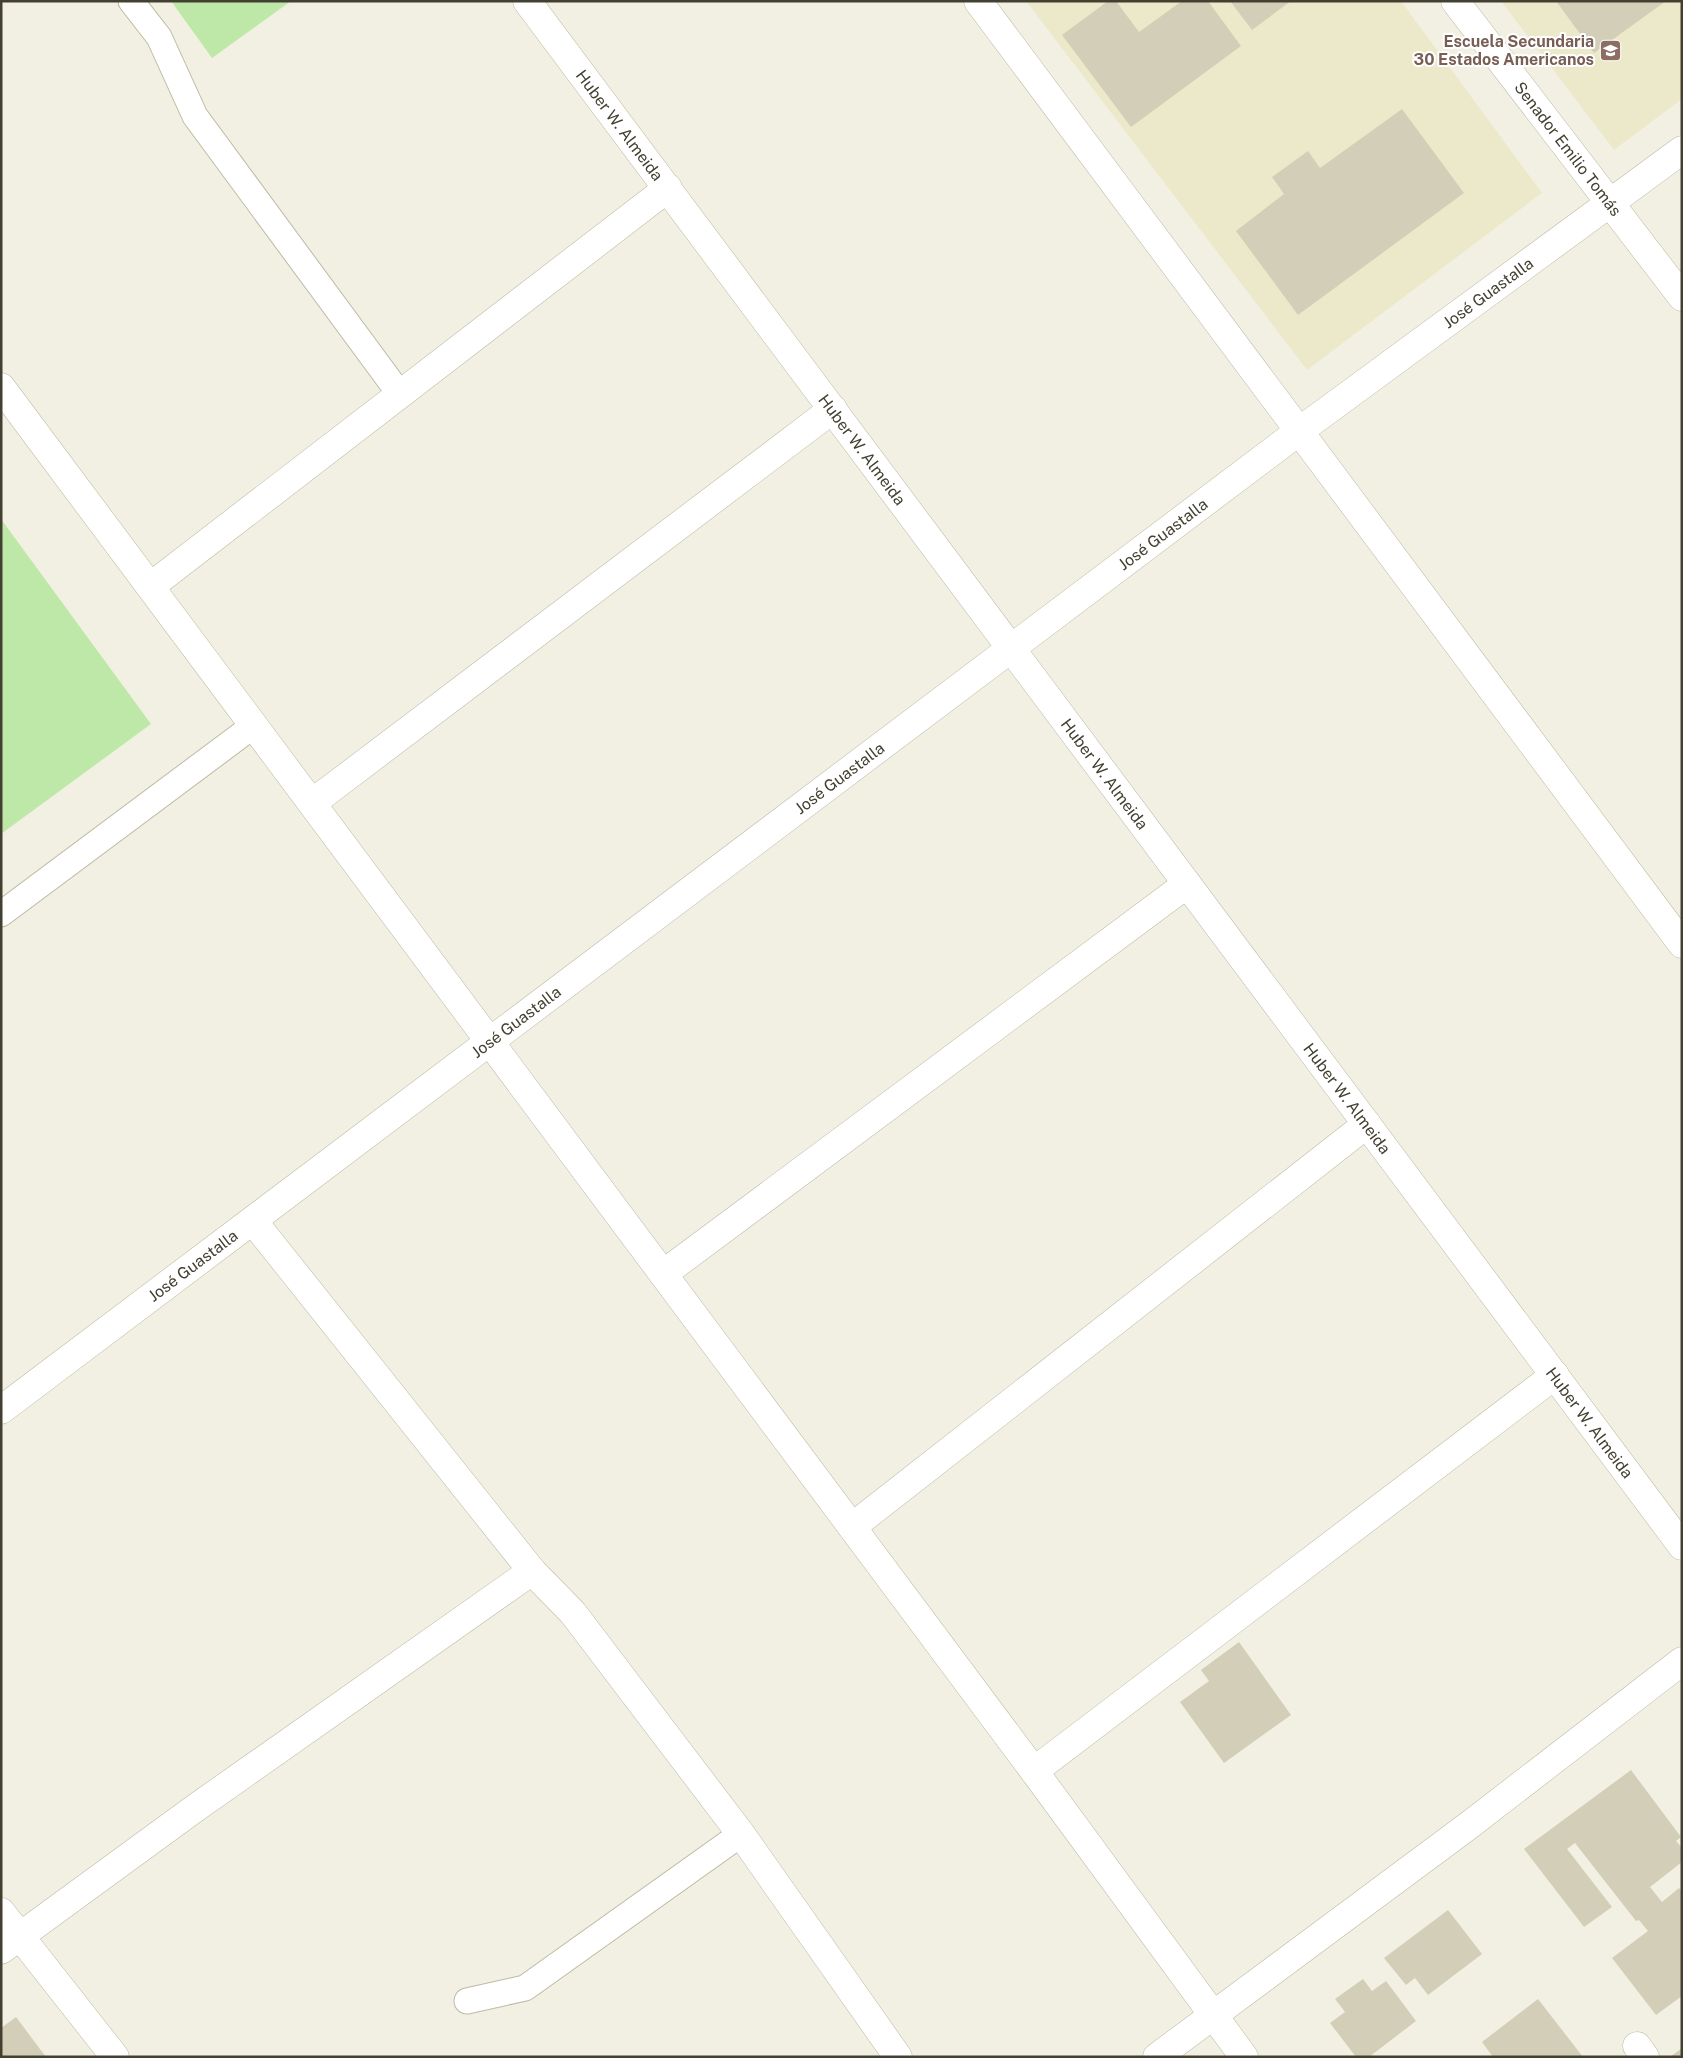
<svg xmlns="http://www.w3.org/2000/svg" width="1683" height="2058" font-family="'Public Sans',sans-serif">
  <rect width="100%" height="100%" fill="#f2f0e2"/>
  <path fill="#ece9cb" d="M1026,1h375l141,192 -235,177z
    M1501,1h181v98l-68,51z"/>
  <path fill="#bee8a8" d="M171,1h120l-79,57z
    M1,519l150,205 -150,110z"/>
  <path fill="#d3ceb7" d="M1108,1h8l23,31 43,-31h26l33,45 -110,81 -69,-92z
    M1230,1h61l-39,29z
    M1556,1h110l-72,52z
    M1402,109l62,84 -166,122 -62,-84 48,-37 -12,-17 36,-26 12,17z
    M1239,1642l52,73 -67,48 -44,-61 29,-21 -8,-11z
    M1631,1770l50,67 -5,4 6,7v14l-32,25 12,15 17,-14 3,3v105l-26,19 -44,-57 36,-27 -9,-11 -3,1 -61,-78 -8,6 45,58 -28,20 -60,-78z
    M1448,1910l34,44 -54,41 -13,-17 -9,7 -22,-27z
    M1363,1979l9,12 14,-10 30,40 -47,36h-13l-26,-34 15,-11 -10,-13z
    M1538,1999l45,58h-90l-11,-15z
    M16,2017l30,40h-45v-29z
    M1682,2048v9h-12z"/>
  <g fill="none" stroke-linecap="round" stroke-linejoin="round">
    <defs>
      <path id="lane" d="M131,1l28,36 36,79 204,277
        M1,914l252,-188
        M467,2001l58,-13 216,-154"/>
      <g id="street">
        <path id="s1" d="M527,1l1155,1545"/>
        <path d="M978,1l704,943"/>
        <path id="s2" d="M1455,1l227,296"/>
        <path d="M1,387l1033,1384 210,286"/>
        <path d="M151,586l517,-398"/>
        <path d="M312,803l521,-394"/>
        <path d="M253,1221l279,350 41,42 168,221 157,223"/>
        <path d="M663,1274l524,-390"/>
        <path id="s3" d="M1,1410l1297,-978 384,-282"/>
        <path d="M852,1527l515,-403"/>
        <path d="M1034,1771l521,-396"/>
        <path d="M1,1912l114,145"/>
        <path d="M1,1950l193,-141 338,-238"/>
        <path d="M1637,2046l8,11"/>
        <path d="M1157,2057l311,-231 214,-165"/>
      </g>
    </defs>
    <use href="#lane" stroke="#bdbaa4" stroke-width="27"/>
    <use href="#street" stroke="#bdbaa4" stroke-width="29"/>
    <use href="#lane" stroke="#fff" stroke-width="25"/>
    <use href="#street" stroke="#fff" stroke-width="28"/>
  </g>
  <defs>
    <symbol id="school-square" viewBox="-11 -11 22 22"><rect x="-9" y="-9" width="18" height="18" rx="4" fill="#8d6e63" stroke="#fff"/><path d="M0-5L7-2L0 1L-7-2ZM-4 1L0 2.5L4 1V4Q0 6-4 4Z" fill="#fff"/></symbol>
  </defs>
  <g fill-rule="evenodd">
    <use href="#school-square" x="1598" y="38" width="25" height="25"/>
  </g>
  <g text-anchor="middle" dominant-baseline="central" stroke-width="4" stroke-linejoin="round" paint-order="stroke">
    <g font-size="16" font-weight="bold" fill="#785e54" stroke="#fff" text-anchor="end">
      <text x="1594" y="41">Escuela Secundaria<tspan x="1594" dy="18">30 Estados Americanos</tspan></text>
    </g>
    <g font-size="16" fill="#434032" stroke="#fff">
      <text stroke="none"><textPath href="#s1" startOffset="155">Huber W. Almeida</textPath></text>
      <text stroke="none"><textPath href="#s2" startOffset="186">Senador Emilio Tomás</textPath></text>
      <text stroke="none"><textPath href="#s3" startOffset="1860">José Guastalla</textPath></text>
      <text stroke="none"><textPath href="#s1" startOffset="560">Huber W. Almeida</textPath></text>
      <text stroke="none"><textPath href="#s3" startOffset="1455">José Guastalla</textPath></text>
      <text stroke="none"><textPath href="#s1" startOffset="965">Huber W. Almeida</textPath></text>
      <text stroke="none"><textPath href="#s3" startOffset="1050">José Guastalla</textPath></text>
      <text stroke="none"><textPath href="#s3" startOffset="645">José Guastalla</textPath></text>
      <text stroke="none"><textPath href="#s1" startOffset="1370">Huber W. Almeida</textPath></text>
      <text stroke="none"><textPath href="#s3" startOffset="240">José Guastalla</textPath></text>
      <text stroke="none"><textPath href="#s1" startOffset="1775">Huber W. Almeida</textPath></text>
    </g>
  </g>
  <rect width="1683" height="2058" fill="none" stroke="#434032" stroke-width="5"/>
</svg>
